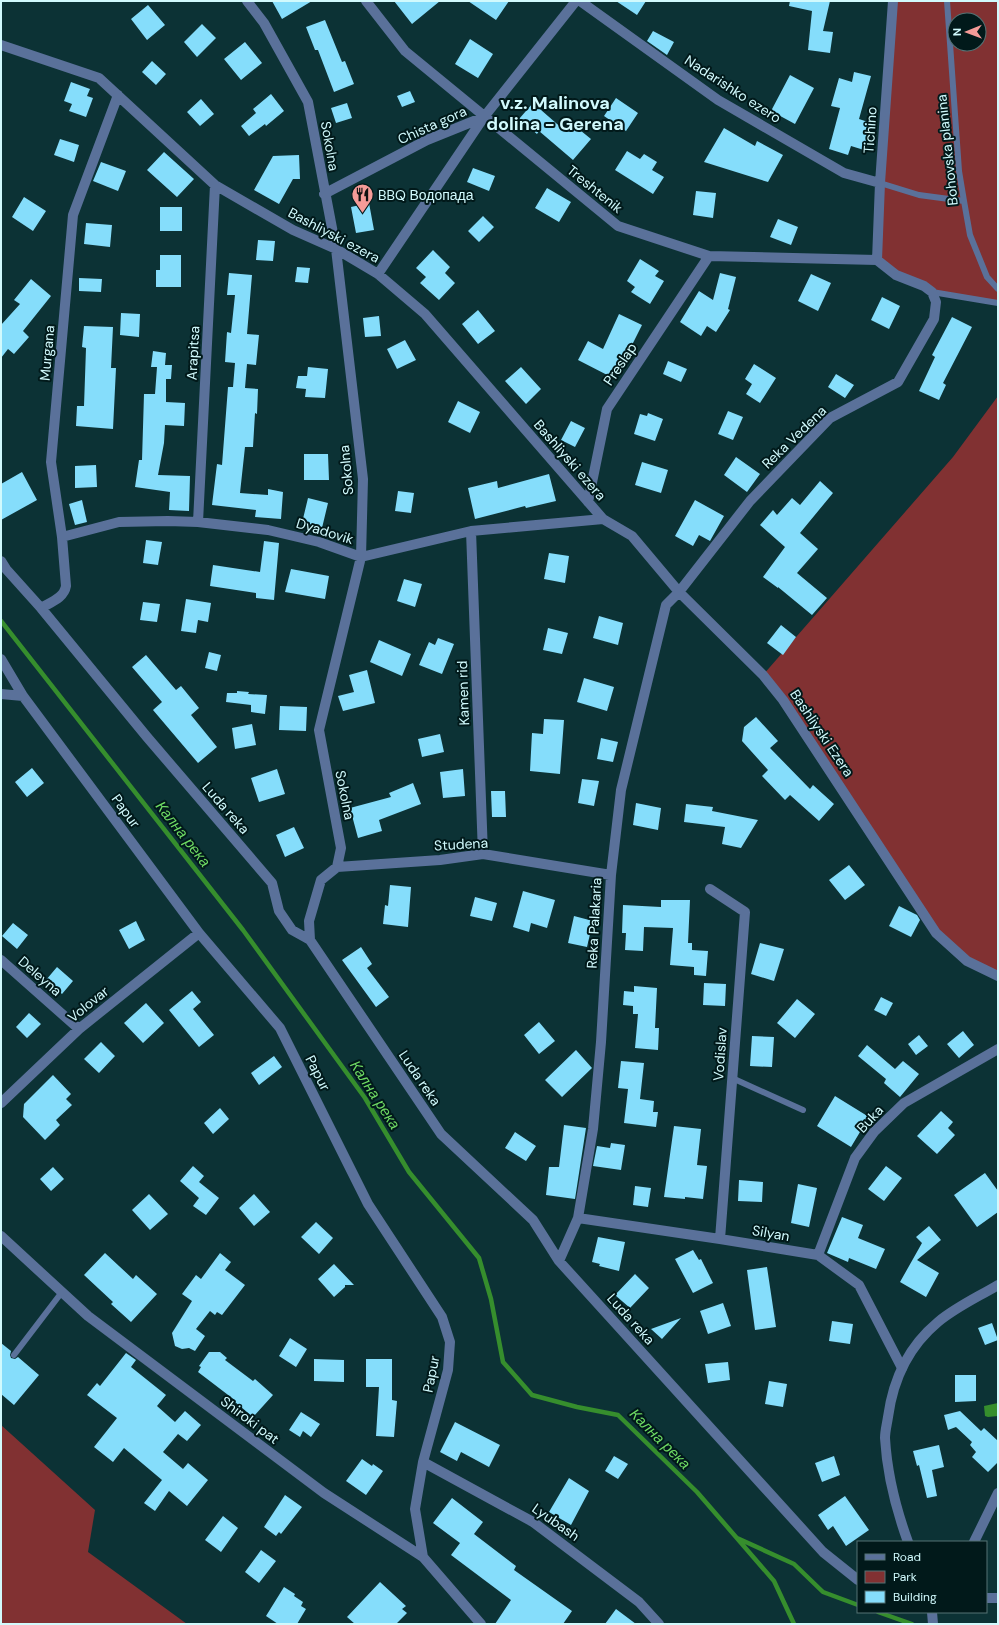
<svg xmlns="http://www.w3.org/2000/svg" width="999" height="1625" font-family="'DM Sans',sans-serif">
  <rect width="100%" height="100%" fill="#0c3235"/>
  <path fill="#813132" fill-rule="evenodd" d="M893,1h105v302l-66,-11 -55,-32zM955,20h24v24h-24z
    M998,396v580l-31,-15 -31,-28 -173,-258 190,-218z
    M1,1425l94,85 -7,42 99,72h-186z"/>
  <path fill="#368e2d" d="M998,1403v13l-10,1 -3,-1 -1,-10z"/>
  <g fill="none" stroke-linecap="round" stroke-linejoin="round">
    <path stroke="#368e2d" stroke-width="4.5" d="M1,621l242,309 122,168 44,74 70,86 12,41 12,63 29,33 45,12 41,8 79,77 77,89 20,43
      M737,1538l57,26 29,28 35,13
      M878,1612l34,12"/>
  </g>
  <path fill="#85ddfb" d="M272,1h40l-30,18z
    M394,1h46l-28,23z
    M468,1h41l-13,19z
    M616,1h30l-9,14z
    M790,1h40l-7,30 10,1 -3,21 -22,-3 4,-39 -23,-5z
    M148,5l17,20 -18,15 -16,-21z
    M325,20l17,42 3,-1 9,23 -20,8 -16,-42h-3l-9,-23z
    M202,24l14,14 -19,19 -13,-15z
    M653,31l21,11 -7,13 -20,-14z
    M470,39l23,15 -15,24 -23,-14z
    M245,42l17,21 -21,17 -17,-21z
    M152,61l14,13 -10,11 -14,-13z
    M854,72l17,4 -12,43 12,4 -7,27 -13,-4 -3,9 -19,-6 11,-41 -9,-2 8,-28 13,4z
    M790,75l24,13 -19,36 -24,-13z
    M71,82l19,7 -3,7 6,2 -7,19 -17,-6 3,-7 -8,-3z
    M410,91l5,11 -13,5 -5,-11z
    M271,94l13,17 -18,15 -1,-2 -16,12 -8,-10 15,-13 -3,-4z
    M616,98l22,15 -12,18 -22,-15z
    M201,99l13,15 -14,12 -13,-14z
    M347,103l5,15 -16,5 -5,-15z
    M533,103l31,27 6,-8 21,17 -18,21 -34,-29 -2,3 -18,-15z
    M724,128l31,18 2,-5 26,14 -15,27 -64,-20z
    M60,139l19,6 -5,17 -20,-7z
    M627,151l13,8 4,-5 13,8 -5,8 12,7 -11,17 -38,-24z
    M164,152l30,27 -17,18 -30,-27z
    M299,155l1,24h-7l-14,25 -25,-14 19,-34z
    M101,162l25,9 -8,20 -25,-10z
    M473,168l22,8 -6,15 -22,-9z
    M547,188l24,14 -12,20 -24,-14z
    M696,191l20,2 -3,25 -20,-3z
    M24,197l22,14 -13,20 -21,-14z
    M369,203l5,27 -18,3 -5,-26z
    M160,207h22v24h-22z
    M483,216l11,11 -15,15 -11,-11z
    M778,219l20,8 -7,18 -21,-8z
    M86,223l26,2 -2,22 -26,-3z
    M258,240l17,1 -2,20 -17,-1z
    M433,250l17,17 -5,6 10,10 -16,17 -19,-17 6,-6 -10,-9z
    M160,255h21v32h-25v-17h4z
    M640,259l19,12 -4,5 9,5 -14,23 -19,-12 4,-5 -8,-6z
    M297,267l13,1 -2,15 -13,-1z
    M229,273l23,2 -5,59 12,1 -3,30 -9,-1 -2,24 13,1 -1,25 -2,-1 -2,34h-8l-5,46 28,2v-6l15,3 -2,27 -26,-2 1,-7 -44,-5 5,-41 5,1 6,-78h5l2,-24 -10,-1 2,-30 4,1 4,-38h-8z
    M720,273l16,4 -8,32 2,1 -14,22 -9,-6 -6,10 -21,-14 19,-31 14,9z
    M811,274l20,9 -13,28 -20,-10z
    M79,278l23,1 -1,13 -22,-1z
    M31,279l20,17 -28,35 6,6 -15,17 -6,-5 -7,9v-33l19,-21 -6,-4z
    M882,297l18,9 -11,23 -18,-9z
    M478,310l17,21 -17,13 -16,-20z
    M121,313l19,1 -1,23 -19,-2z
    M619,314l23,11 -27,54 -37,-19 10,-19 15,8z
    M379,316l2,20 -16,1 -2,-19z
    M952,317l20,10 -29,56 3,2 -7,15 -20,-9 16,-34 -3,-2z
    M84,326l29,1 -2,41h5l-3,61 -37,-3 1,-20h7l2,-58 -4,-1z
    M405,340l11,20 -19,9 -10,-20z
    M153,351l13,2 -1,12h7l-1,14h-5v23l19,1 -1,23 -19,-1 -1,18 -6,32 32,1 -1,35 -20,-1 1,-18 -35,-5 4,-27h3l2,-66h11l2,-27h-6z
    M668,361l19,8 -6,13 -18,-8z
    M754,364l22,14 -16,25 -14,-9 6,-10 -7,-5z
    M308,367l20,2 -3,29 -20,-1 1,-8 -10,-1 2,-12h9z
    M521,367l20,22 -15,15 -21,-23z
    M836,374l18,11 -9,13 -17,-11z
    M458,401l22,11 -10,21 -22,-11z
    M728,411l15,6 -10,23 -15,-6z
    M648,413l15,6 -8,22 -21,-7 6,-20 7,2z
    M571,421l14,7 -10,19 -14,-7z
    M304,454h24l1,26h-25z
    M736,457l24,17 -13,18 -23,-17z
    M642,462l26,8 -7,23 -26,-8z
    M96,465l1,22 -22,1v-22z
    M22,472l15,28 -36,20v-36z
    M549,474l7,27 -30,7 -1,-2 -50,13 -7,-31 29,-7 1,7z
    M820,481l13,12 -33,40 18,16 -21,24 30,25 -15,17 -34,-28v1l-15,-11 22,-30 -25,-22 13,-15 4,5 15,-17 8,7z
    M398,491l16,2 -3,20 -16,-2z
    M308,498l20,5 -6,25 -20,-5z
    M82,500l5,22 -12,3 -6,-21z
    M695,500l29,16 -14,25 -11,-6 -6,11 -18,-10z
    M146,540l16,2 -4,23 -15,-2z
    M264,541l15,2 -5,57 -18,-2v-5l-46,-7 3,-21 47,7z
    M549,553l20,3 -4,27 -21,-4z
    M291,569l38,7 -4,23 -40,-7z
    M404,579l18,5 -7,23 -18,-6z
    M186,599l25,4 -3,19 -10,-2 -2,13 -15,-2z
    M143,602l17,2 -3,18 -17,-2z
    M599,616l24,7 -5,22 -25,-7z
    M781,625l15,12 -13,18 -16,-12z
    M548,628l20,5 -6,21 -19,-4z
    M438,638l16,6 -12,30 -23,-9 10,-23 6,3z
    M379,640l32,14 -9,22 -32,-14z
    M209,652l12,3 -4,16 -12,-3z
    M146,655l30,35 5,-4 18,22 -8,7 26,32 -19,16 -45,-53 9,-8 -30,-35z
    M367,670l8,33 -32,8 -5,-15 16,-4 -5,-17z
    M584,678l30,9 -7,24 -30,-9z
    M237,691l12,1 -1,2 19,1 -2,19 -14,-2v-7l-25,-3 1,-9h10z
    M280,706l27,1 -1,24 -27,-1z
    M756,717l22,24 -8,7 40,41 3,-4 21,19 -15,17 -29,-26 -5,5 -23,-24 6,-6 -26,-29 2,-14z
    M544,719l20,1 -4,54 -30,-3 2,-38 11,1z
    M252,724l4,21 -21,4 -3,-21z
    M440,734l4,18 -22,5 -4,-18z
    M601,738l17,4 -5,20 -16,-3z
    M32,768l12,15 -17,14 -12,-15z
    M277,769l8,25 -26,8 -8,-24z
    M463,769l2,27 -22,2 -3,-26z
    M582,779l17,2 -5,25 -16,-3z
    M413,783l8,21 -42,16 3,11 -24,7 -8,-30 41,-11 -2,-4z
    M491,791h14l1,26h-14z
    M636,803l25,5 -3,22 -25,-5z
    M686,804l27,3 -1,4 46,9 -17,28 -19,-4 3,-17 -41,-5z
    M294,827l10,21 -19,9 -9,-22z
    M849,865l16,20 -20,15 -16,-20z
    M390,885l21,2 -3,40 -25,-3 2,-19 3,1z
    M523,891l32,9 -8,28 -16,-5 -2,9 -16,-5z
    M475,897l22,6 -5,18 -22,-5z
    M661,900h29l-2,43h4v7l16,1 -2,25 -12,-1v-8l-24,-2 3,-37 -29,-1 -1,24 -18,-1 1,-17h-4l1,-28 38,2z
    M899,906l18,9 3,5 -9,17 -22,-11z
    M574,916l19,5 -6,26 -19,-4z
    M136,921l9,19 -16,9 -10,-19z
    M13,923l15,12 -11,14 -15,-13z
    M760,943l24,6 -10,32 -23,-7z
    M361,947l11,17 -5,4 22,29 -13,10 -34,-47z
    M57,967l16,14 -11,13 -16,-14z
    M704,983l22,1 -1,22 -22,-1z
    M634,986l23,2 -2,40h4l-1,22 -23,-2 3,-34h-5v-8l-10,-1 1,-14 10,1z
    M192,991l9,11 -8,7 21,26 -15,12 -30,-37z
    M881,997l12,6 -7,13 -12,-6z
    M797,999l18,15 -20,24 -18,-15z
    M146,1003l18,20 -21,20 -19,-20z
    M29,1013l12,11 -14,14 -11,-11z
    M539,1022l16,19 -16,13 -15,-19z
    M963,1031l11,14 -15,13 -12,-14z
    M919,1035l9,11 -12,9 -8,-11z
    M752,1036l22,1 -2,30 -22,-1z
    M101,1042l14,14 -16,17 -15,-14z
    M867,1045l28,24 8,-8 16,13 -19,23 -16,-14 2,-4 -28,-23z
    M576,1050l16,18 -30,29 -17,-17z
    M274,1056l8,11 -23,18 -8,-12z
    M621,1061l23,2 -4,36 14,2 -1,11h5l-2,15 -32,-4 4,-34 -10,-1z
    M53,1075l18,19 -5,5 6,6 -16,15 4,5 -15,15 -22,-23 1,-13z
    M835,1096l34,21 -18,30 -34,-21z
    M220,1108l9,11 -16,15 -9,-11z
    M941,1111l12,11 -5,6 7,7 -18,19 -20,-18z
    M564,1125l22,3 -11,71 -29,-4 3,-28h10z
    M674,1126l27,3 -4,36 10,1 -4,33 -18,-2v2l-21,-2z
    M515,1132l21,14 -10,15 -21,-13z
    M611,1143l14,2 -4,25 -28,-4 4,-20 13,2z
    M193,1166l11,10 -5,6 20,16 -13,17 -13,-9 6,-8 -19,-17z
    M886,1166l16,12 -18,23 -16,-12z
    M53,1167l11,12 -13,12 -11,-12z
    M985,1173l13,18v21l-21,15 -23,-32z
    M739,1180l24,2 -1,20 -24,-1z
    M798,1184l19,4 -8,39 -18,-4z
    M635,1186l16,2 -3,19 -15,-2z
    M149,1194l19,20 -18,16 -18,-20z
    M254,1194l16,18 -16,14 -15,-18z
    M842,1217l21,8 -5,13 27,11 -9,20 -27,-11 -1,4 -21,-9z
    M316,1222l17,16 -14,16 -18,-17z
    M929,1226l12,14 -24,20 22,13 -13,24 -26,-15 22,-39 -6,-6z
    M598,1237l27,5 -6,29 -20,-5 1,-2 -8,-2z
    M693,1250l6,10 2,-1 12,24 -20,10 -18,-34z
    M105,1253l28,26 3,-4 21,19 -26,28 -20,-18 2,-2 -29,-27z
    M220,1253l11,9 -6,8 20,15 -23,30 -5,-3 -2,3 -5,-4 -14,18 9,7 -10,15 -6,-3 -7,1 -7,-3 -3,-13 20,-32 -10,-7 14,-19 5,4z
    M334,1264l20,21h-9v2l-11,10 -16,-18z
    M767,1267l9,60 -21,3 -8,-60z
    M635,1274l14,14 -19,20 -15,-13z
    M723,1303l8,23 -23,8 -8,-23z
    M681,1318l-19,21 -11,-10z
    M832,1321l21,3 -3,20 -21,-3z
    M992,1323l6,17 -13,5 -7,-17z
    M290,1338l17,11 -11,18 -17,-11z
    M1,1343l10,8 -1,4 1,3 4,1 3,-2 21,18 -25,30 -13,-11z
    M209,1352h11l7,6 -2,2 28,21 2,-2 18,16 -20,22 -18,-15 1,-1 -38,-29 3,-5 -2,-1z
    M126,1353l10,7 -5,7 35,28 -9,11 18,16 10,-11 16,14 -14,16 -9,-7 -15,18 20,17 5,-6 20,17 -21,26 -18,-15 -14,20 -11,-8 18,-23 -38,-32 -11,14 -19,-15 23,-29 -30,-23 10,-12 3,3z
    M314,1359l30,1v22l-30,-1z
    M366,1359h26v41l5,1 -3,36 -18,-1 3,-49h-13z
    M728,1362l2,18 -22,3 -3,-19z
    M955,1375h21v26l-21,1z
    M769,1381l18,3 -4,23 -18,-3z
    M960,1411l21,20 3,-3 14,13v21l-10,10 -16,-15 4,-5 -6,-7 2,-3 -16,-15 -8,3 -4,-15z
    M301,1412l19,12 -9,13 -8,-6 -3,6 -11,-7z
    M455,1422l45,23 -11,22 -28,-15 -4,9 -17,-9z
    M939,1445l5,22 -12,3 5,26 -10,2 -8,-33 -2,1 -4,-15z
    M614,1456l14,8 -10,15 -13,-8z
    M834,1456l6,19 -18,7 -7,-19z
    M362,1459l10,7 1,-2 10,7 -17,24 -20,-14z
    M569,1478l20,13 -18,34 -22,-13z
    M285,1495l17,12 -21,27 -2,-2 -3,4 -12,-9z
    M845,1496l24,34 -23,16 -13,-20 -5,4 -10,-15z
    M452,1498l31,24 -9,12 42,32 -2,4 58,41 -9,13h-68l16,-24 -60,-45 9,-12 -27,-20z
    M223,1516l15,12 -17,24 -16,-12z
    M261,1550l15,11 -17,22 -14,-11z
    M380,1582l26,24 -4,3 5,4 -11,11h-41l-8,-7z
    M284,1587l11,7 -1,2 9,6 -2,4 5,3 -9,15h-19l-12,-8z
    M616,1609l20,15h-31z"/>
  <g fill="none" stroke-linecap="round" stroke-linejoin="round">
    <path stroke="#5a719a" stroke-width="6" d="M947,1l12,170 5,30 6,34 17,42 11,12
      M880,183l39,12 45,6
      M932,292l66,11
      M732,1078l71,32
      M14,1355l48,-63"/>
    <path stroke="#5a719a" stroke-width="10" d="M247,1l17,22 44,79 28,147 27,230 -2,78 -42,173 22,118 -4,19 -16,13 -12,41 1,19
      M366,1l39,50 213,175 91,30 168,4 19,15 28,11 8,6 4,10 -2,17 -36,63 -68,36 -80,83 -71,91 -13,13 -45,185 -10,85 -10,167 -8,87 -15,89 -19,43
      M580,1l138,99 126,73 36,10
      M1,45l98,33 116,107 78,45 43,19 42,25 47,40 178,205 29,17 47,56 84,83 20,25 153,233 31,28 31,15
      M324,194l103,-54 57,-23 92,-116
      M877,260l3,-77 13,-182
      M378,274l106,-157
      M588,502l19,-93 102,-153
      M198,522l17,-337
      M471,531l12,323
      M62,537l57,-15 49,-1 30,1 70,8 51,12 42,15 110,-26 132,-12
      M1,561l5,8 35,39 106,129 125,146 7,28 13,19 18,10 131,194 92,86 26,41 264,291 35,28
      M41,608c10,-6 23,-10 25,-22l-4,-49 -11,-75 22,-247 45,-120
      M1,659l22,37 176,237 81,95 88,176 74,113 8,25 -2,28 -25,92 -8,47 8,48
      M1,694l22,2
      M337,867l103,-7 43,-6 128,21
      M710,889l35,23 -25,327
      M1,960l78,69
      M1,1103l78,-74 120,-96
      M578,1218l142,21 98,16 41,30 43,83
      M1,1236l87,80 236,177 99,64 58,67
      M818,1255l37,-97 19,-26 30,-29 94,-54
      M423,1462l110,60 106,80 20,22
      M974,1542l24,-49
      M986,1598h12"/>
    <path stroke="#5a719a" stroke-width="10" d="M908,1542c-12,-33 -21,-69 -23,-104 0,-7 2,-14 3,-21 5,-37 21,-71 50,-95 18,-15 40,-25 60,-37
      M932,1612l1,12"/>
  </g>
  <defs>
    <symbol id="restaurant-pin" viewBox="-11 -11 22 30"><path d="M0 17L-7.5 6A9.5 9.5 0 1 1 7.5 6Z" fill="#f59b98" stroke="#01191a"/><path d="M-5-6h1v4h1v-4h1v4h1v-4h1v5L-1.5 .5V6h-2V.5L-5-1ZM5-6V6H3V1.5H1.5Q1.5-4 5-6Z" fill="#111"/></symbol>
  </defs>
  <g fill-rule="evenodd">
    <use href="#restaurant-pin" x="350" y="182" width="25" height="34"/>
  </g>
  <g text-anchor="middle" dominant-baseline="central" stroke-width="4" stroke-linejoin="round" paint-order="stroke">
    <g font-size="14" fill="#d1fafd" stroke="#01191a">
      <text transform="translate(733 89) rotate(33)">Nadarishko ezero</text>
      <text transform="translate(432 125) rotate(-24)">Chista gora</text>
      <text transform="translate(870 130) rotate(-86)">Tichino</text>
      <text transform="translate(330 146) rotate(80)">Sokolna</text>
      <text transform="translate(947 150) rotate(-96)">Bohovska planina</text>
      <text transform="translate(595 189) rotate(39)">Treshtenik</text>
      <text transform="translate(334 235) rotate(28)">Bashliyski ezera</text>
      <text transform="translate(47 353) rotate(-85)">Murgana</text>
      <text transform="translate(193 353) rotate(-87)">Arapitsa</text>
      <text transform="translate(620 364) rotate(-56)">Preslap</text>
      <text transform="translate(794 437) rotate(-44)">Reka Vedena</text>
      <text transform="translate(570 460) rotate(49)">Bashliyski ezera</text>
      <text transform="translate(346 470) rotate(-95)">Sokolna</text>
      <text transform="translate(325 531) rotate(17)">Dyadovik</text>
      <text transform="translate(463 693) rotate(-92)">Kamen rid</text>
      <text transform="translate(822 733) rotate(56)">Bashliyski Ezera</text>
      <text transform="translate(345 795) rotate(79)">Sokolna</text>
      <text transform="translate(226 808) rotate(49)">Luda reka</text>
      <text transform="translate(126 811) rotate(54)">Papur</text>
      <text transform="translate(461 844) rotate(-3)">Studena</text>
      <text transform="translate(594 923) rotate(-87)">Reka Palakaria</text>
      <text transform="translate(40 976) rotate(41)">Deleyna</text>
      <text transform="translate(88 1004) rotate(-39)">Volovar</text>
      <text transform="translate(720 1054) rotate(-86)">Vodislav</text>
      <text transform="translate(318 1073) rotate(63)">Papur</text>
      <text transform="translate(420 1078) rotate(56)">Luda reka</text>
      <text transform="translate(870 1119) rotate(-47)">Buka</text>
      <text transform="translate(771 1233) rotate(10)">Silyan</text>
      <text transform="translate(631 1319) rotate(48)">Luda reka</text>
      <text transform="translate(431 1374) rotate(-79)">Papur</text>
      <text transform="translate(250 1420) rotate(37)">Shiroki pat</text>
      <text transform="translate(556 1522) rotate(35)">Lyubash</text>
    </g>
    <g font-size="14" fill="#d1fafd" stroke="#01191a" text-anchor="start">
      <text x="378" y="195">BBQ Водопада</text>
    </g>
    <g font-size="15" font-style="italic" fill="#6fdb64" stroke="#01191a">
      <text transform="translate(183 834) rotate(52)">Кална река</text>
      <text transform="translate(375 1095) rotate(57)">Кална река</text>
      <text transform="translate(660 1439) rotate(45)">Кална река</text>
    </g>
    <g font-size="18" font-weight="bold" fill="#d1fafd" stroke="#01191a">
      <text x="555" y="103">v.z. Malinova<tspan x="555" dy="21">dolina - Gerena</tspan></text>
    </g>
  </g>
  <rect width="999" height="1625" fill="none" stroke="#d1fafd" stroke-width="4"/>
  <rect x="857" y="1541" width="130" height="72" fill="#01191a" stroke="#547375"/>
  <rect x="865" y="1554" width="20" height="6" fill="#5a719a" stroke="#547375"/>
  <text x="893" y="1561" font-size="12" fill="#d1fafd">Road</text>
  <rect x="865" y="1571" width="20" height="12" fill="#813132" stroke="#547375"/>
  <text x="893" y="1581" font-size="12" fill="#d1fafd">Park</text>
  <rect x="865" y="1591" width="20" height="12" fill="#85ddfb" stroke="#547375"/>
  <text x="893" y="1601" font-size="12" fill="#d1fafd">Building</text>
  <g transform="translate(967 32) rotate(269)"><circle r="19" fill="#01191a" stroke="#547375"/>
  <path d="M0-3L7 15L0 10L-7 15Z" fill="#f59b98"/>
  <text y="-6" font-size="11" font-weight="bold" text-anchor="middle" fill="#d1fafd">N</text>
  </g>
</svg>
